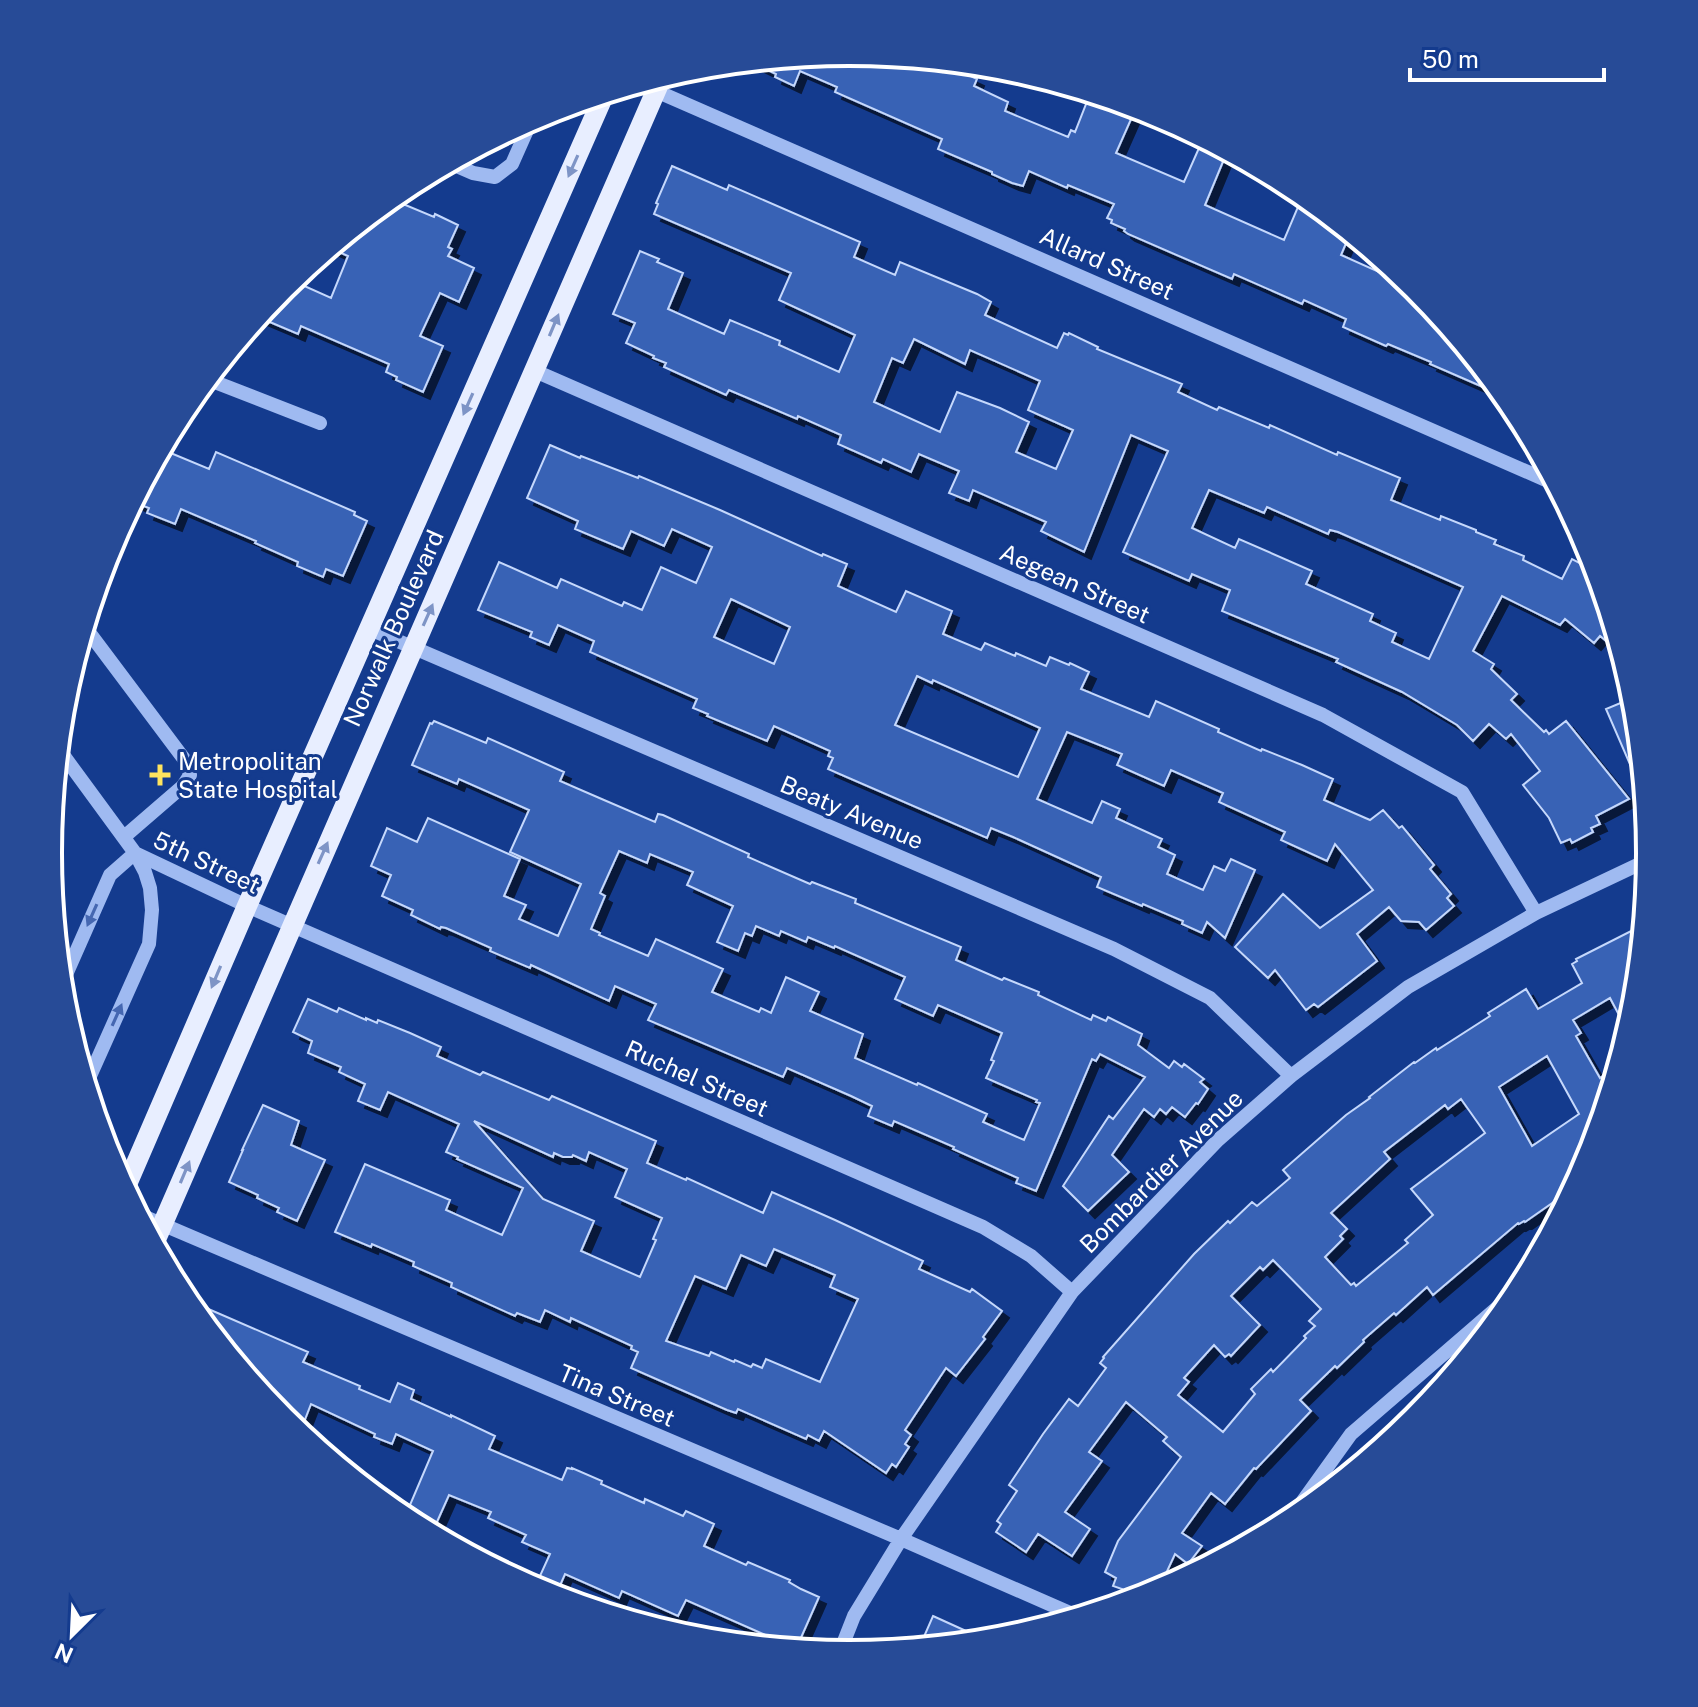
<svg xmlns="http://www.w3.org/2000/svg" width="1698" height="1707" font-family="'Public Sans',sans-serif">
  <defs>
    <filter id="shadow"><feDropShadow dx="7" dy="7" stdDeviation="0" flood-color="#0009"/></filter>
  </defs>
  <rect width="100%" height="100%" fill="#143b8e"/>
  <path fill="#3862b5" stroke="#c5d8fc" stroke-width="2" fill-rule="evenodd" filter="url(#shadow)" d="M851,53l35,3 23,10 5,-7 28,13 4,-10 22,2 -4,9 13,6 -3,7 34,16 -3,9 63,26 3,-7 4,2 15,-38 46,14 -20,45 68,29 19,-43 24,13 -22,53 79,35 19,-45 27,22 -3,7 23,10 -9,21 58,26 2,-6 15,12 90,110 -76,-33 1,-2 -43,-18 -2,2 -43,-19 3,-8 -42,-19 -2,4 -68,-30 -2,5 -104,-45 -4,-3 1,-2 -14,-6 1,-3 -5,-2 7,-14 -46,-19 -1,3 -38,-17 -6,15 -11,-3 -20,-9v-2l-54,-23 4,-10 -107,-47 2,-5 -37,-16 -6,15 -19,-9 1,-3 -25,-12 87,-8 11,4z
    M672,166l55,24 2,-5 131,57 -6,15 41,18 5,-13 77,32 14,8 -6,13 72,33 7,-15 4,2 1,-2 29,14 -1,2 85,35 -4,8 39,18 2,-3 50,21 1,-3 67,30 1,-3 62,26 -9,22 49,20 1,-4 35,14v2l20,8 -2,4 30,12 -1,4 39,19 10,-20 25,13 24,81 -21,-17 -6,7 -29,-24 -5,6 -58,-29 -29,55 21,13 -3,5 26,25 -6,6 33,32 2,-2 3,4 17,-13 63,78 -33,17 4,8 -9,4 2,4 -21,11 -2,-4 -9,4 -12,-25 -26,-33 17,-14 -29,-37 -5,5 -17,-15 -16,17 -16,-16 -55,-33 -66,-30 2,-3 -116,-48 8,-21 -38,-16 -3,7 -66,-29 45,-101 -37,-16 -47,117 -43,-21 5,-9 -73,-32 -4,11 -20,-8 10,-22 -40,-17 -8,18 -28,-13 -2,4 -43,-19 3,-9 -43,-19 -1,3 -68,-29 -3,5 -62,-28 2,-4 -13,-5 1,-2 -28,-13 9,-20 -22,-9 27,-63 19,8 -2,3 26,11 -15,36 56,25 6,-14 50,21 -1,4 60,27 16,-37 -76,-35 12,-27 -137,-59 4,-10 -2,-1zM914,339l51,25 5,-14 70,31 -12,29 45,20 -17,39 -40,-17 13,-30 -29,-14 -43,-16 -17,40 -66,-30 18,-44 11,5zM1209,490l55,23 3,-6 61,27 2,-4 8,2 125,55 -34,72 -37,-17 4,-9 -26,-12 3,-7 -67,-30 6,-13 -73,-32 -4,9 -43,-20z
    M391,199l43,18 1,-3 23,11 -10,22 4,2 -4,7 26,12 -15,34 -19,-9 -20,43 23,10 -20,46 -27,-12 1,-3 -11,-5 3,-8 -88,-38 -3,8 -40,-17 25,-30 8,-7 40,18 17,-42 -18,-8z
    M550,445l30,13 1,-2 57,22 1,-2 81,34 102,46 1,-2 24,10 -9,22 58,26 10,-21 46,20 -9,23 38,16 4,-7 30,13 1,-3 30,13 4,-9 19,8 1,-2 19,9 -8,17 68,28 7,-16 63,28 -1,3 43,19 1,-2 40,16 31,14 -9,21 46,20 13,-10 16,18 3,-2 32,39 -4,4 21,25 -4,4 7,8 -28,24 -7,-8 -18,-1 -12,-14 -32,27 20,27 -59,46 -4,-3 -8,6 -31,-40 -7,8 -33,-31 48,-53 37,34 53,-38 -38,-46 -8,17 -46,-21 4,-8 -66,-30 4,-9 -52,-23 -7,16 -47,-21 5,-11 -55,-22 -30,67 55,24 10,-22 18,8 -4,9 46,21 -4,8 17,8 -8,19 36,16 11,-24 11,5 6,-12 24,11 -30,68 -18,-16 -5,11 -20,-9 1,-3 -40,-17 -1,2 -45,-19 4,-10 -88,-40 -22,-9 -4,10 -159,-69 5,-11 -5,-2 2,-5 -56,-25 -7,15 -60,-25 1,-2 -15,-6 4,-9 -107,-47 4,-11 -36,-16 -9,20 -19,-8 2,-5 -54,-22 21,-48 58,26 4,-9 61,27 2,-4 18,8 19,-43 35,16 16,-36 -40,-18 -8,17 -33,-15 -8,18 -48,-20 3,-8 -51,-23zM731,599l59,28 -16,37 -60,-27zM917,676l15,7 1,-3 107,48 -22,49 -123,-52z
    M161,449l48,20 7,-17 139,60 -1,3 13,6 -24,55 -17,-7 -3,8 -26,-11 1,-4 -43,-19 1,-2 -75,-32 -6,15 -28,-11 2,-5 -16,-6z
    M1635,697l8,87 -4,1 -33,-76z
    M434,721l52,22 2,-5 76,34 -4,9 44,19 51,22 3,-8 5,1 86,39 -1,3 62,27 2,-2 44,17 -1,4 106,44 -5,13 46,20 2,-2 35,14 -1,3 53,25 2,-5 13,6 2,-4 34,17 -4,11 31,23 5,-7 8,6 2,-3 20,15 -4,3 8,7 -10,15 -2,-1 -11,14 -13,-10 -6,7 -6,-5 -6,8 -10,-8 -32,46 17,17 -41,39 -25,-25 46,-70 4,3 32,-42 -45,-23 -4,7 -4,-2 -56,132 -20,-8 2,-5 -65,-29 1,-2 -60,-26 -2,5 -24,-10 4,-10 -21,-10 -64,-28 -4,9 -135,-57 8,-16 -41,-18 -6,15 -78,-36 -1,3 -40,-17 1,-3 -45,-20 -5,-1 -1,2 -29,-14 2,-5 -31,-14 9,-21 -20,-9 16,-38 30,14 11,-24 92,41 -16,37 22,9 -7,14 39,17 23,-52 -71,-32 19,-42 -70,-31 -2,5 -45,-19 18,-42 2,1zM619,851l28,12 3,-9 43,18 -6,13 46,21 -16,36 21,9 7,-18 7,3 4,-10 23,10 2,-5 25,11 2,-5 26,11 1,-2 70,31 -10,22 38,17 5,-11 64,28 -11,27 3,1 -8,17 51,22 -1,2 4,1 -16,37 -41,-18 4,-8 -69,-31 -1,2 -62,-27 8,-24 -53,-23 9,-19 -33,-15 -15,36 -10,-5 -2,4 -47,-20 11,-23 -67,-30 -8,17 -49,-21 1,-2 -9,-4 14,-33 -5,-3z
    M1643,925l-8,85 -7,22 -18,-34 -37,22 8,13 -5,3 24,42 17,-11 -28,93 -14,27 -50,35 -1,-1 -5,3 -1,-1 -85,72 -6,-8 -31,28 -2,-2 -31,27 1,2 -27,26 -2,-2 -35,34 11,11 -55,58 -2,-1 -29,36 -14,-11 -29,40 20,13 -14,18 -13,-10 -18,39 -24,7 -14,-6 3,-5 -9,-3 3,-8 -11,-6 13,-31 63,-84 -18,-16 4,-4 -41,-35 -37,50 13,9 -37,51 25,17 -18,27 -34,-22 -12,18 -30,-20 5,-8 -4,-3 20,-30 -8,-6 34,-51 26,-35 9,7 28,-38 -6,-5 4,-5 -1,-1 91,-103 34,-33 2,2 22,-21 5,4 33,-28 -7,-8 63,-55 24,-17 -1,-1 45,-35 1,1 21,-15 1,2 53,-34 -2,-3 38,-24 12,20 44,-26 -10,-19 5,-3 -1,-2zM1547,1056l32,58 -47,32 -33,-59zM1461,1099l24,34 -74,56 22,26 -28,25 3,3 -52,43 -2,-3 -3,2 -26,-28 18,-18 -3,-3 7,-7 -16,-16 59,-54 -6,-7 61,-47 3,4zM1273,1260l48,49 -12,12 6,5 -11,10 2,2 -33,34 -2,-3 -20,20 4,5 -32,38 -45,-37 11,-13 -5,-4 30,-33 11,12 4,-3 2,2 29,-31 -29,-29 29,-29 3,3z
    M308,999l29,13 2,-4 27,12v-2l11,5 1,-3 32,13 31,14 -4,9 43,19 3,-3 66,28 3,-4 104,45 -9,22 39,17 1,-2 76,35 9,-21 63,28 88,41 -4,8 51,23 2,-3 30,22 -19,26 2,2 -29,37 -10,-8 -41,62 6,5 -6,9 4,3 -13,20 -4,-3 -6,9 -62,-42 -5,10 -11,-6 -2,4 -68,-30 -2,4 -9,-3 -96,-42 7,-16 -7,-3 1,-3 -61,-28 -1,4 -25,-12 -5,12 -23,-9 -2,3 -64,-29 1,-4 -39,-17 1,-4 -42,-18 -1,3 -36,-15 30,-68 85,36 -4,10 56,25 21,-47 -66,-29 1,-2 -12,-5 13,-28 -71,-32 -8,18 -22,-9 7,-17 -26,-12 2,-5 -33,-14 4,-12 -19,-9zM474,1121l79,36 1,-4 9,4h9l1,-2 13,6 3,-9 38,17 -12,28 47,21 -9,21 3,1 -16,37 -59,-26 13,-30 -51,-22zM774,1249l61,26 -5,12 28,12 -38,83 -54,-23 -4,9 -9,-4 -2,3 -16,-7 -1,2 -23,-10 -2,4 -43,-15 29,-65 31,13 15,-34 25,11z
    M263,1105l36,16 -8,24 34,15 -28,61 -20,-9 2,-4 -22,-10 1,-3 -29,-13 14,-32h-1z
    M183,1298l125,54 -5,10 57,24 -1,3 31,13 8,-19 16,7 -3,9 40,18v-2l44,21 -6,13 73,31 5,-12 5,1v-1l30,13 -1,3 43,19 1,-4 38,17 3,-5 28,13 -10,22 42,19 2,-3 42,18 -1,2 12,7 18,8 -23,52 -30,-3 4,-9 -84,-37 -8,16 -56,-25 -3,7 -54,-24 -10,23 -13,-4 -8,-4 16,-35 -28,-12 4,-7 -38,-17 3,-6 -42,-17 -17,38 -28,-14 29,-68 -37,-17 -4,10 -18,-7 1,-3 -64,-30 -7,18 -31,-13z
    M933,1616l55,25 -69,7z"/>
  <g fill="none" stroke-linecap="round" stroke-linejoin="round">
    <path stroke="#9fbaf1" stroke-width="14" d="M640,84l915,400
      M450,163l23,10 22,4 17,-13 20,-45
      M535,371l788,344 139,77 74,121
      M207,379l113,44
      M85,627l102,136 3,12 -7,11 -59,51
      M370,629l744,320 96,49 81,78
      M58,748l77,105 112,53 736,321 48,29 41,36
      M61,986l49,-111 25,-22 10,19 5,16 2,22 -3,34 -63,141
      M138,1214l763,325 178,78
      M1287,1523l64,-89 169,-146
      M839,1654l15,-38 47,-77 171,-247 146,-152 73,-64 117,-89 128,-74 114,-54"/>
    <path stroke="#e8eeff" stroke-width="20" d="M125,1189l122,-283 357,-811
      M154,1244l508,-1167"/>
  </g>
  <defs><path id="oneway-solid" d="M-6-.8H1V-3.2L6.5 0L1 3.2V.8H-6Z" transform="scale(2)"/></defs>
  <g fill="#7e94c6">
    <use href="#oneway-solid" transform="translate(573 166) rotate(114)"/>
    <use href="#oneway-solid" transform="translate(554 325) rotate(-67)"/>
    <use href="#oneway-solid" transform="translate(468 404) rotate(114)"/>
    <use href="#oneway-solid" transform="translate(428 615) rotate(-66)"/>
    <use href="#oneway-solid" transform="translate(323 853) rotate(-66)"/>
    <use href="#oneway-solid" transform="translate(216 977) rotate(113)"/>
    <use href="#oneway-solid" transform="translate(185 1172) rotate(-67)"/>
  </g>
  <g fill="#4567b1">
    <use href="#oneway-solid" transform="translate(92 915) rotate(114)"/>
    <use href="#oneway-solid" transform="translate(117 1015) rotate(-66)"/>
  </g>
  <path fill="#ffe45e" stroke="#143b8e" stroke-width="3" d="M156 763h8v8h8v8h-8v8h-8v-8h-8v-8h8z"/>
  <g text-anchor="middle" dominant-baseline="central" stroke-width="6" stroke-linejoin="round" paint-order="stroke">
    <g font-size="24" fill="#fff" stroke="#143b8e">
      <text transform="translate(1107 263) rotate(24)">Allard Street</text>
      <text transform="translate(1075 583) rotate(24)">Aegean Street</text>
      <text transform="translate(393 628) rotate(-66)">Norwalk Boulevard</text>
      <text transform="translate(852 812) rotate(23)">Beaty Avenue</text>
      <text transform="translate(207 862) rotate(25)">5th Street</text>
      <text transform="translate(697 1078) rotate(24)">Ruchel Street</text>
      <text transform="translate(1161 1171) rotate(-45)">Bombardier Avenue</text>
      <text transform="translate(617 1395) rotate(23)">Tina Street</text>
    </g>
    <g font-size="24" fill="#fff" stroke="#143b8e" text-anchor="start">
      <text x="178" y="761">Metropolitan<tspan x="178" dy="28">State Hospital</tspan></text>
    </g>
  </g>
  <path d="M0 0H1698V1707H0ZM62 853a787 787 0 1 1 1574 0a787 787 0 1 1-1574 0Z" fill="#274b97" fill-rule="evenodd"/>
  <path fill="none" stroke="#fff" stroke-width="4" d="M62 853a787 787 0 1 1 1574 0a787 787 0 1 1-1574 0Z"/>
  <g transform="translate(72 1635) rotate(204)" stroke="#143b8e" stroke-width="6" paint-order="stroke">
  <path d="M0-6L14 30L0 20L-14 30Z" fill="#ffffff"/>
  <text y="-12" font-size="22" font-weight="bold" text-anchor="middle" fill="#ffffff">N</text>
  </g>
  <path d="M1410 68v12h194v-12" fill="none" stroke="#ffffff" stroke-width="4"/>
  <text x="1422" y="68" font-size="24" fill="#ffffff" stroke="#143b8e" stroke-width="6" paint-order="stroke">50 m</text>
</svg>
